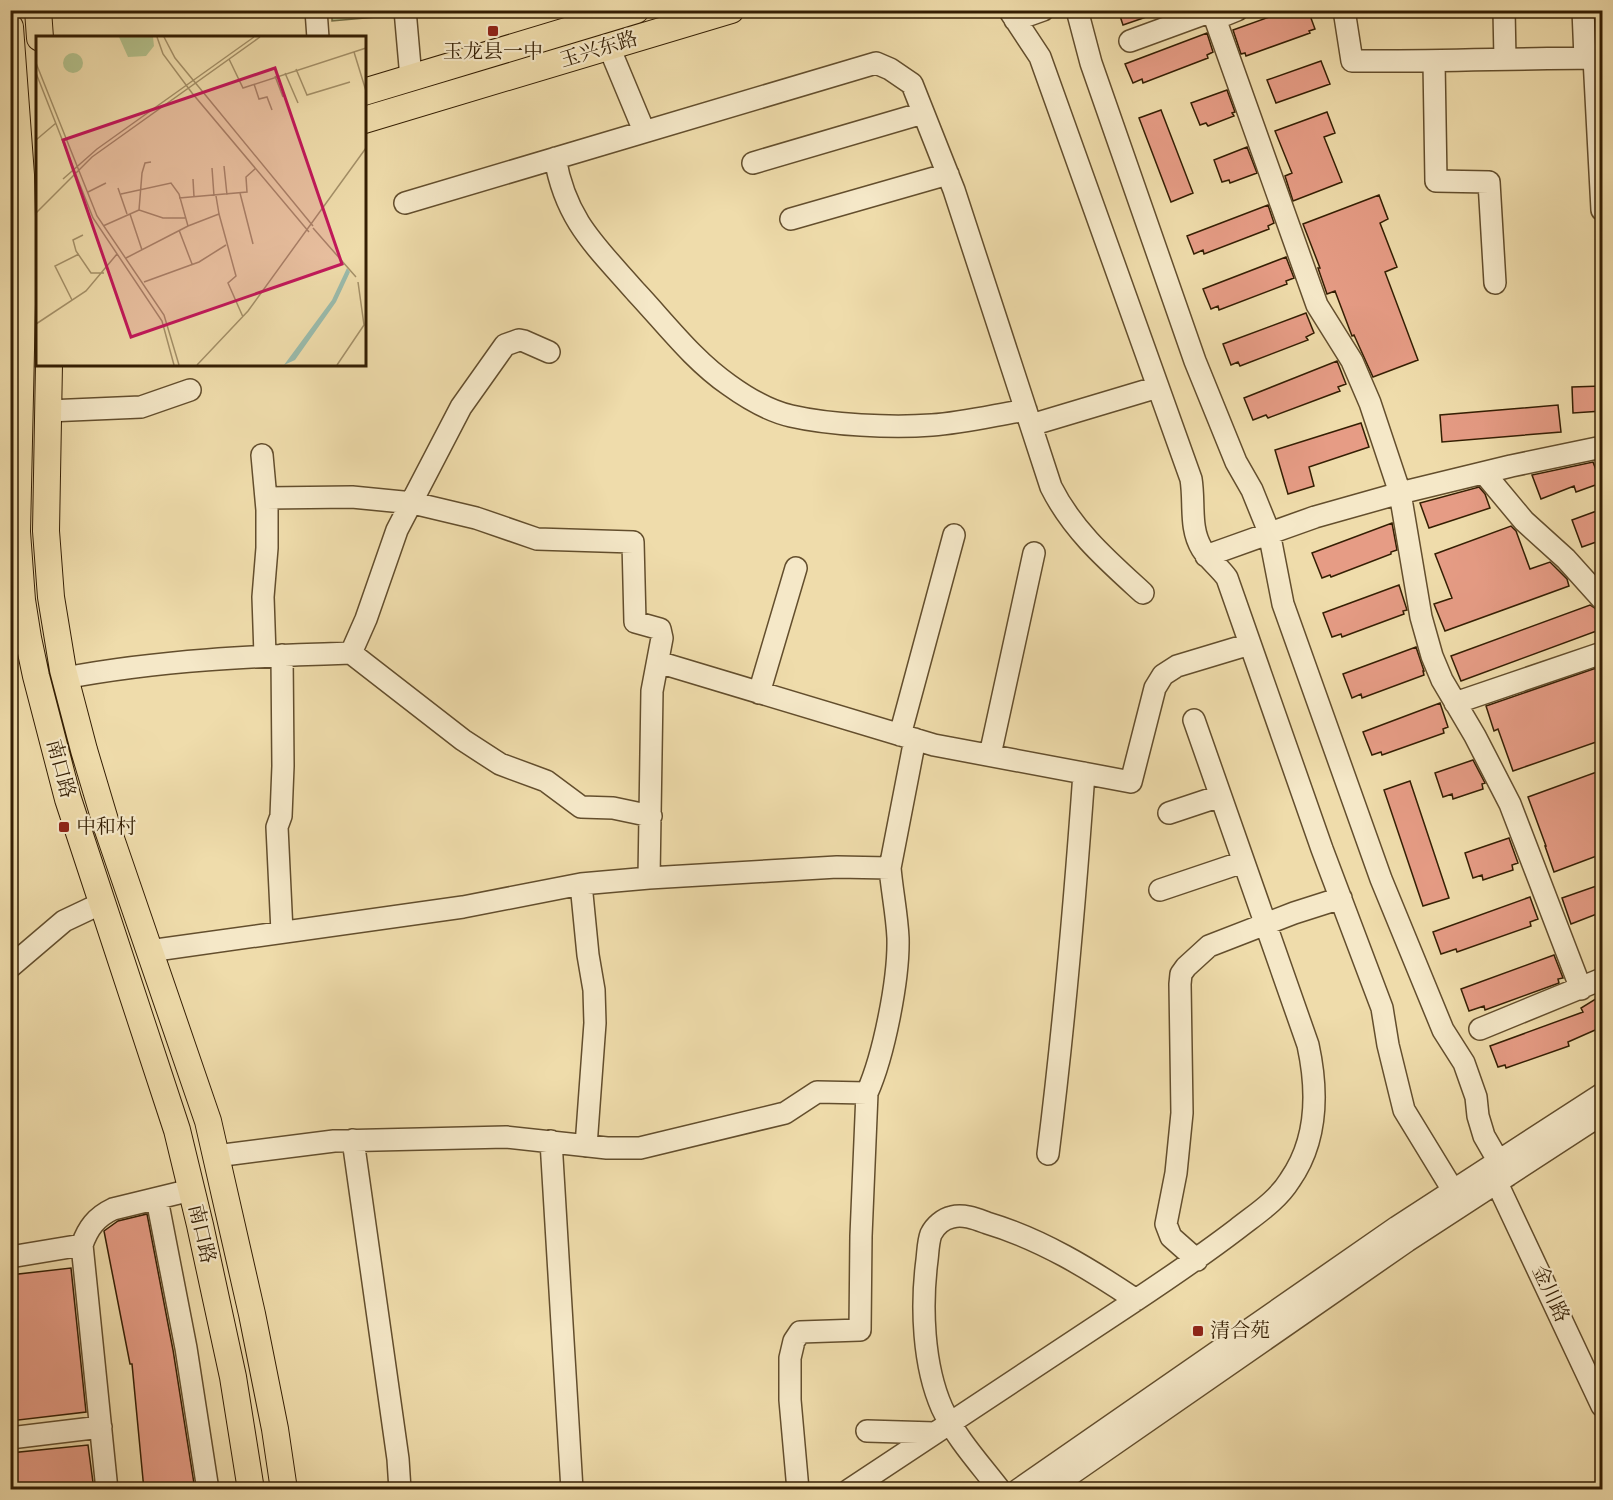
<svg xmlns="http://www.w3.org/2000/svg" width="1613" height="1500" font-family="'Libre Bodoni','Noto Serif SC',serif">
  <defs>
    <pattern id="green-dots" width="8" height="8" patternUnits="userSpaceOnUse" patternTransform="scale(1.5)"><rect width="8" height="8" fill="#b4c28d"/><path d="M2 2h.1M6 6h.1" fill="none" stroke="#9ba678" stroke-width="1.8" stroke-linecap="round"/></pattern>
  </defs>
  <rect width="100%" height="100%" fill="#efdcab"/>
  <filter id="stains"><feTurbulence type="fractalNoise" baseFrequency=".00333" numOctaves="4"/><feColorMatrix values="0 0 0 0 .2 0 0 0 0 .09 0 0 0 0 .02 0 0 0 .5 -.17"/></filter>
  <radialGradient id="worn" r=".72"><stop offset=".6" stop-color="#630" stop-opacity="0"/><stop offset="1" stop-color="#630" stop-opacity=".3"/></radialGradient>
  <path fill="url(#green-dots)" stroke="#747048" stroke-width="1.5" d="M332,11h55v5l-55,5z"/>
  <path fill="#e69c85" stroke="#341e03" stroke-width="1.5" d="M1118,10h40v3l-35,12z
    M1289,10h19l7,19 -6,2 1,2 -64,23 -1,-3 -4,1 -8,-24z
    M1207,33l6,19 -6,3 1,3 -65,25 -1,-4 -9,4 -8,-19z
    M1321,61l9,23 -54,19 -9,-23z
    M1227,90l8,22 -3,1 2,3 -26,10 -2,-3 -6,2 -9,-22z
    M1161,110l32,83 -22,9 -32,-84z
    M1327,112l8,21 -11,4 18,45 -49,19 -8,-25 7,-3 -17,-42z
    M1247,147l10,26 -27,10 -1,-3 -7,2 -8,-22z
    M1379,195l9,24 -8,4 17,44 -12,5 33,88 -45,17 -19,-42 -2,1 -17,-45 -8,3 -9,-26h2l-17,-44z
    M1268,205l6,18 -6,3 1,3 -65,25 -1,-4 -9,4 -7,-18z
    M1286,257l8,21 -8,3 1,3 -68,26 -1,-4 -7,3 -8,-20z
    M1306,313l8,20 -8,4 2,3 -68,26 -2,-4 -7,3 -8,-21z
    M1337,361l9,23 -8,3 2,4 -72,27 -2,-3 -13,5 -9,-22z
    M1602,386v25l-29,2 -1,-26z
    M1558,405l3,27 -119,10 -2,-27z
    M1361,423l8,24 -60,20 5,19 -26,8 -13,-44z
    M1593,462l8,21 -25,9 -2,-6 -33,13 -9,-24z
    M1479,487l6,7 5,14 -61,20 -9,-25z
    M1602,509v31l-20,7 -10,-27z
    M1392,523l5,27 -6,2v2l-60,23 -1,-2 -8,3 -10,-25z
    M1511,526l5,5 14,38 20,-7 17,17 2,7 -124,45 -11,-27 18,-6 -17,-44z
    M1399,585l8,25 -4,1 1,3 -62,23 -1,-3 -9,3 -9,-24z
    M1590,605l9,6 3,11v7l-141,52 -10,-25z
    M1416,647l8,24h-1l1,4 -62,23 -1,-4 -9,4 -9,-24z
    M1602,666v26l-6,3 6,19v26l-89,31 -15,-42 -4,2 -8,-25z
    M1440,703l8,24 -5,2 1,4 -62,22 -1,-3 -9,3 -9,-23z
    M1473,760l12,23 -3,1 1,5 -30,10 -1,-5 -9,3 -8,-24z
    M1602,770v84l-48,18 -9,-26h1l-18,-49z
    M1410,781l39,117 -26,8 -39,-116z
    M1509,838l9,25 -6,2 1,5 -30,10 -1,-5 -9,3 -8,-25z
    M1602,884v28l-31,12 -9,-26z
    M1530,897l8,22 -8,3 1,4 -74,26 -1,-3 -15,5 -8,-22z
    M1554,955l9,23 -5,1 1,4 -74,27 -1,-4 -15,5 -8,-22z
    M1602,995v32l-34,15 1,4 -63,22 -1,-3 -7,2 -8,-21 93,-34 -2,-4z
    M147,1214l26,136 22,140h-51l-12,-126h-2l-26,-133 14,-10z
    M71,1268l15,144 -76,9v-146z
    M88,1445l6,45h-84v-37z"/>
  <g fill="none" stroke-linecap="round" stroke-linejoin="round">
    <defs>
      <path id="minor" d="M316,10l2,28
        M405,10l6,68
        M1009,10l31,47 151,422c4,24 -2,49 11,70 7,11 18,19 25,29l95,271 60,159 6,37 16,65 58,95
        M1077,10l14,53 104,298 41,101 16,28 17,42 14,72 98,275 62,151 21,33 12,34 2,19 6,20 23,40
        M1212,10l105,295 35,56 18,42 30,90 21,124 11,39 10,24 33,56 35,68 71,185
        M1344,10l8,51c84,1 167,-3 250,-3
        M1504,10l1,49
        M1583,10l2,48
        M1215,19l22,-9
        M1015,20l28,-10
        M1130,41l82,-30
        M609,47l35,84
        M1594,58l8,152
        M1434,62l2,119 53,1 6,101
        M555,158c11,63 41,88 81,134 30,32 57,68 93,93 18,13 40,26 62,31 39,9 100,12 141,9 31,-2 63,-10 94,-15
        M753,163l170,-50
        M405,203l471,-140 14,6 22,15 42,106 97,297c22,44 57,74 92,106
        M791,219l157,-45
        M549,352l-25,-11 -5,-1 -14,5 -44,62 -64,123 -31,89 -15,34 112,87 37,24 46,17 35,26 32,1 38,8
        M48,411l93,-4 49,-17
        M1031,425l127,-38
        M262,455l5,55v38l-4,49 2,58
        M1484,473l40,48 42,38 36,40
        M1206,556l109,-39 85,-24 111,-27 91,-19
        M658,662l276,83 197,37 24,-94 8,-13 14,-9 73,-22
        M65,678c95,-18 190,-22 286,-25
        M759,693l37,-125
        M1455,703l147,-50
        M900,735l54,-200
        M990,755l44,-202
        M1169,813l51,-17
        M649,878l188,-11 53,1 25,-129
        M581,884l7,71 6,35 1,33 -9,123
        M1160,890l83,-28
        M282,932l-5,-105 4,-11 2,-50 -1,-111
        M149,951l314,-44 118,-23 68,-6 3,-187 10,-53 -2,-9 -25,-7 -2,-80 -96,-3 -61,-21 -63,-15 -61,-6 -86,1
        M10,967l54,-46 38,-18
        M1480,1029l122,-50
        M353,1140l45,319 2,31
        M551,1141l21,349
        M1048,1154c16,-127 27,-254 36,-381
        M216,1156l118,-15 172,-4 101,11h33l145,-35 32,-21 50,1
        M1497,1183l105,223
        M157,1199l29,149 22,142
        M10,1257l72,-12
        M1197,1260l-26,-23 -5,-13 10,-51 6,-60 -2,-129 1,-10 5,-7 23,-21 85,-33 47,-15
        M867,1431l68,2
        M10,1438l91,-11
        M107,1490l-25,-245c6,-17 14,-28 31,-36l78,-19
        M798,1490l-8,-90v-42l4,-17 6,-9 60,-2 1,-94 6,-143c17,-38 32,-114 31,-155 -1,-23 -6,-47 -8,-70
        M849,1490c95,-63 190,-126 284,-188 36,-24 70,-47 104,-73 19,-15 40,-28 53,-49 28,-40 28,-89 18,-135l-114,-325
        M1000,1490c-20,-26 -44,-52 -58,-82 -19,-43 -21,-102 -15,-148 1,-8 1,-18 4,-26 4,-8 12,-15 21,-17 12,-3 24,2 35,6 54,16 103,46 149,77
        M1018,1490l379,-263 205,-133
        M1048,1490l359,-249 195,-127"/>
      <path id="major" d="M38,10l2,28
        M10,27l11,148 2,84 -6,273 5,68 6,38 8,38 32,123 109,331 23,95 33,152 18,113
        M364,92l272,-82
        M364,120l367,-110
        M49,364l-3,167 5,66 12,73 21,80 23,77 101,294 44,193 23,115 9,61"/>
    </defs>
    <use href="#minor" stroke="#634e2d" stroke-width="24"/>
    <use href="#major" stroke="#341e03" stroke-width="28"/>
    <use href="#minor" stroke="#f5e8c8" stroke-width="21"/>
    <use href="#major" stroke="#efdcab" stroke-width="26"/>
  </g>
  <g fill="#8f2418" stroke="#f5e8c8" stroke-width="2">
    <rect x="487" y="25" width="12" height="12" rx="3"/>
    <rect x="58" y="821" width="12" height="12" rx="3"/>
    <rect x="1192" y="1325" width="12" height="12" rx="3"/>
  </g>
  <g text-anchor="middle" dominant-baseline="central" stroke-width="4.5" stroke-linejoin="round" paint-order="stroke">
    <g font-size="20" fill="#341e03" stroke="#f5e8c8">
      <text transform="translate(599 50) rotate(-17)">玉兴东路</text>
      <text transform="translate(60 769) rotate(75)">南口路</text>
      <text transform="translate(201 1234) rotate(77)">南口路</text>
      <text transform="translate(1550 1294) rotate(65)">金川路</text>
    </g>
    <g font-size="20" fill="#341e03" stroke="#f5e8c8" text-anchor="start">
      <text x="493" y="52" text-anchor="middle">玉龙县一中</text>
      <text x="76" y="827">中和村</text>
      <text x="1210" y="1331">清合苑</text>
    </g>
  </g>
  <g transform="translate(36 36)">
    <rect width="330" height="330" fill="#efdcab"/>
    <path d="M27 27a10 10 0 1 1 20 0a10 10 0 1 1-20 0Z" fill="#b4c28d"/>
    <path d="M83,1h34l1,9 -8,10 -18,1z" fill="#b4c28d"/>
    <path d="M311,232l3,4 -14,30 -41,58 -11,5 48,-65z" fill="#9abbac"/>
    <path fill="none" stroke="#a49068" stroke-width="1.5" d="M121,1l6,17 29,39 117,139M128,1l11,21 138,168M318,16l12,39M193,23l14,29 123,-40M0,27l61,153 67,99 15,50M260,33l11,26 43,-13M0,37l57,145 69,103 12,44M249,37l13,30M239,40l8,21M218,48l5,15 8,-2 5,13M0,104l20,-17M115,126l-6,1 -3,10 -3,37 24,8h22M188,130l3,29M176,132l2,28M27,143l34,-30 157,-112M157,143l1,18M82,152l9,26M52,156l18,-9M204,157l13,51M85,158l50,-11 8,11 9,32 -62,32M143,162l68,-6 -1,-15 10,-9M0,177l56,-56 168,-120M94,178l12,36M183,178l17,62 -8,7 15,34M67,190l36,-16M152,190l31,-12 -3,-18M277,192l43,49M143,194l13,34M47,199l-10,5 3,11 15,22h13M108,246l55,-20 27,-17M36,264l-17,-34 24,-12M0,288l50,-33 31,-37M161,329l51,-54 118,-163M301,329l27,-40 -6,-43"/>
    <path fill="#c2185b" fill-opacity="0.15" stroke="#c2185b" stroke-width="3" d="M239,32l67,196 -211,73 -68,-197z"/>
    <rect width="330" height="330" fill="none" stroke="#341e03" stroke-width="3"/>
  </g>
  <rect width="1613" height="1500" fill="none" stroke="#efdcab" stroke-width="36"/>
  <rect x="12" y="12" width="1589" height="1476" fill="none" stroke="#341e03" stroke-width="3"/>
  <rect x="18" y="18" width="1577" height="1464" fill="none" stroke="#341e03" stroke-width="1.5"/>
  <rect width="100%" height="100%" filter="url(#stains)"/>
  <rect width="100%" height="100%" fill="url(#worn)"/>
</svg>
